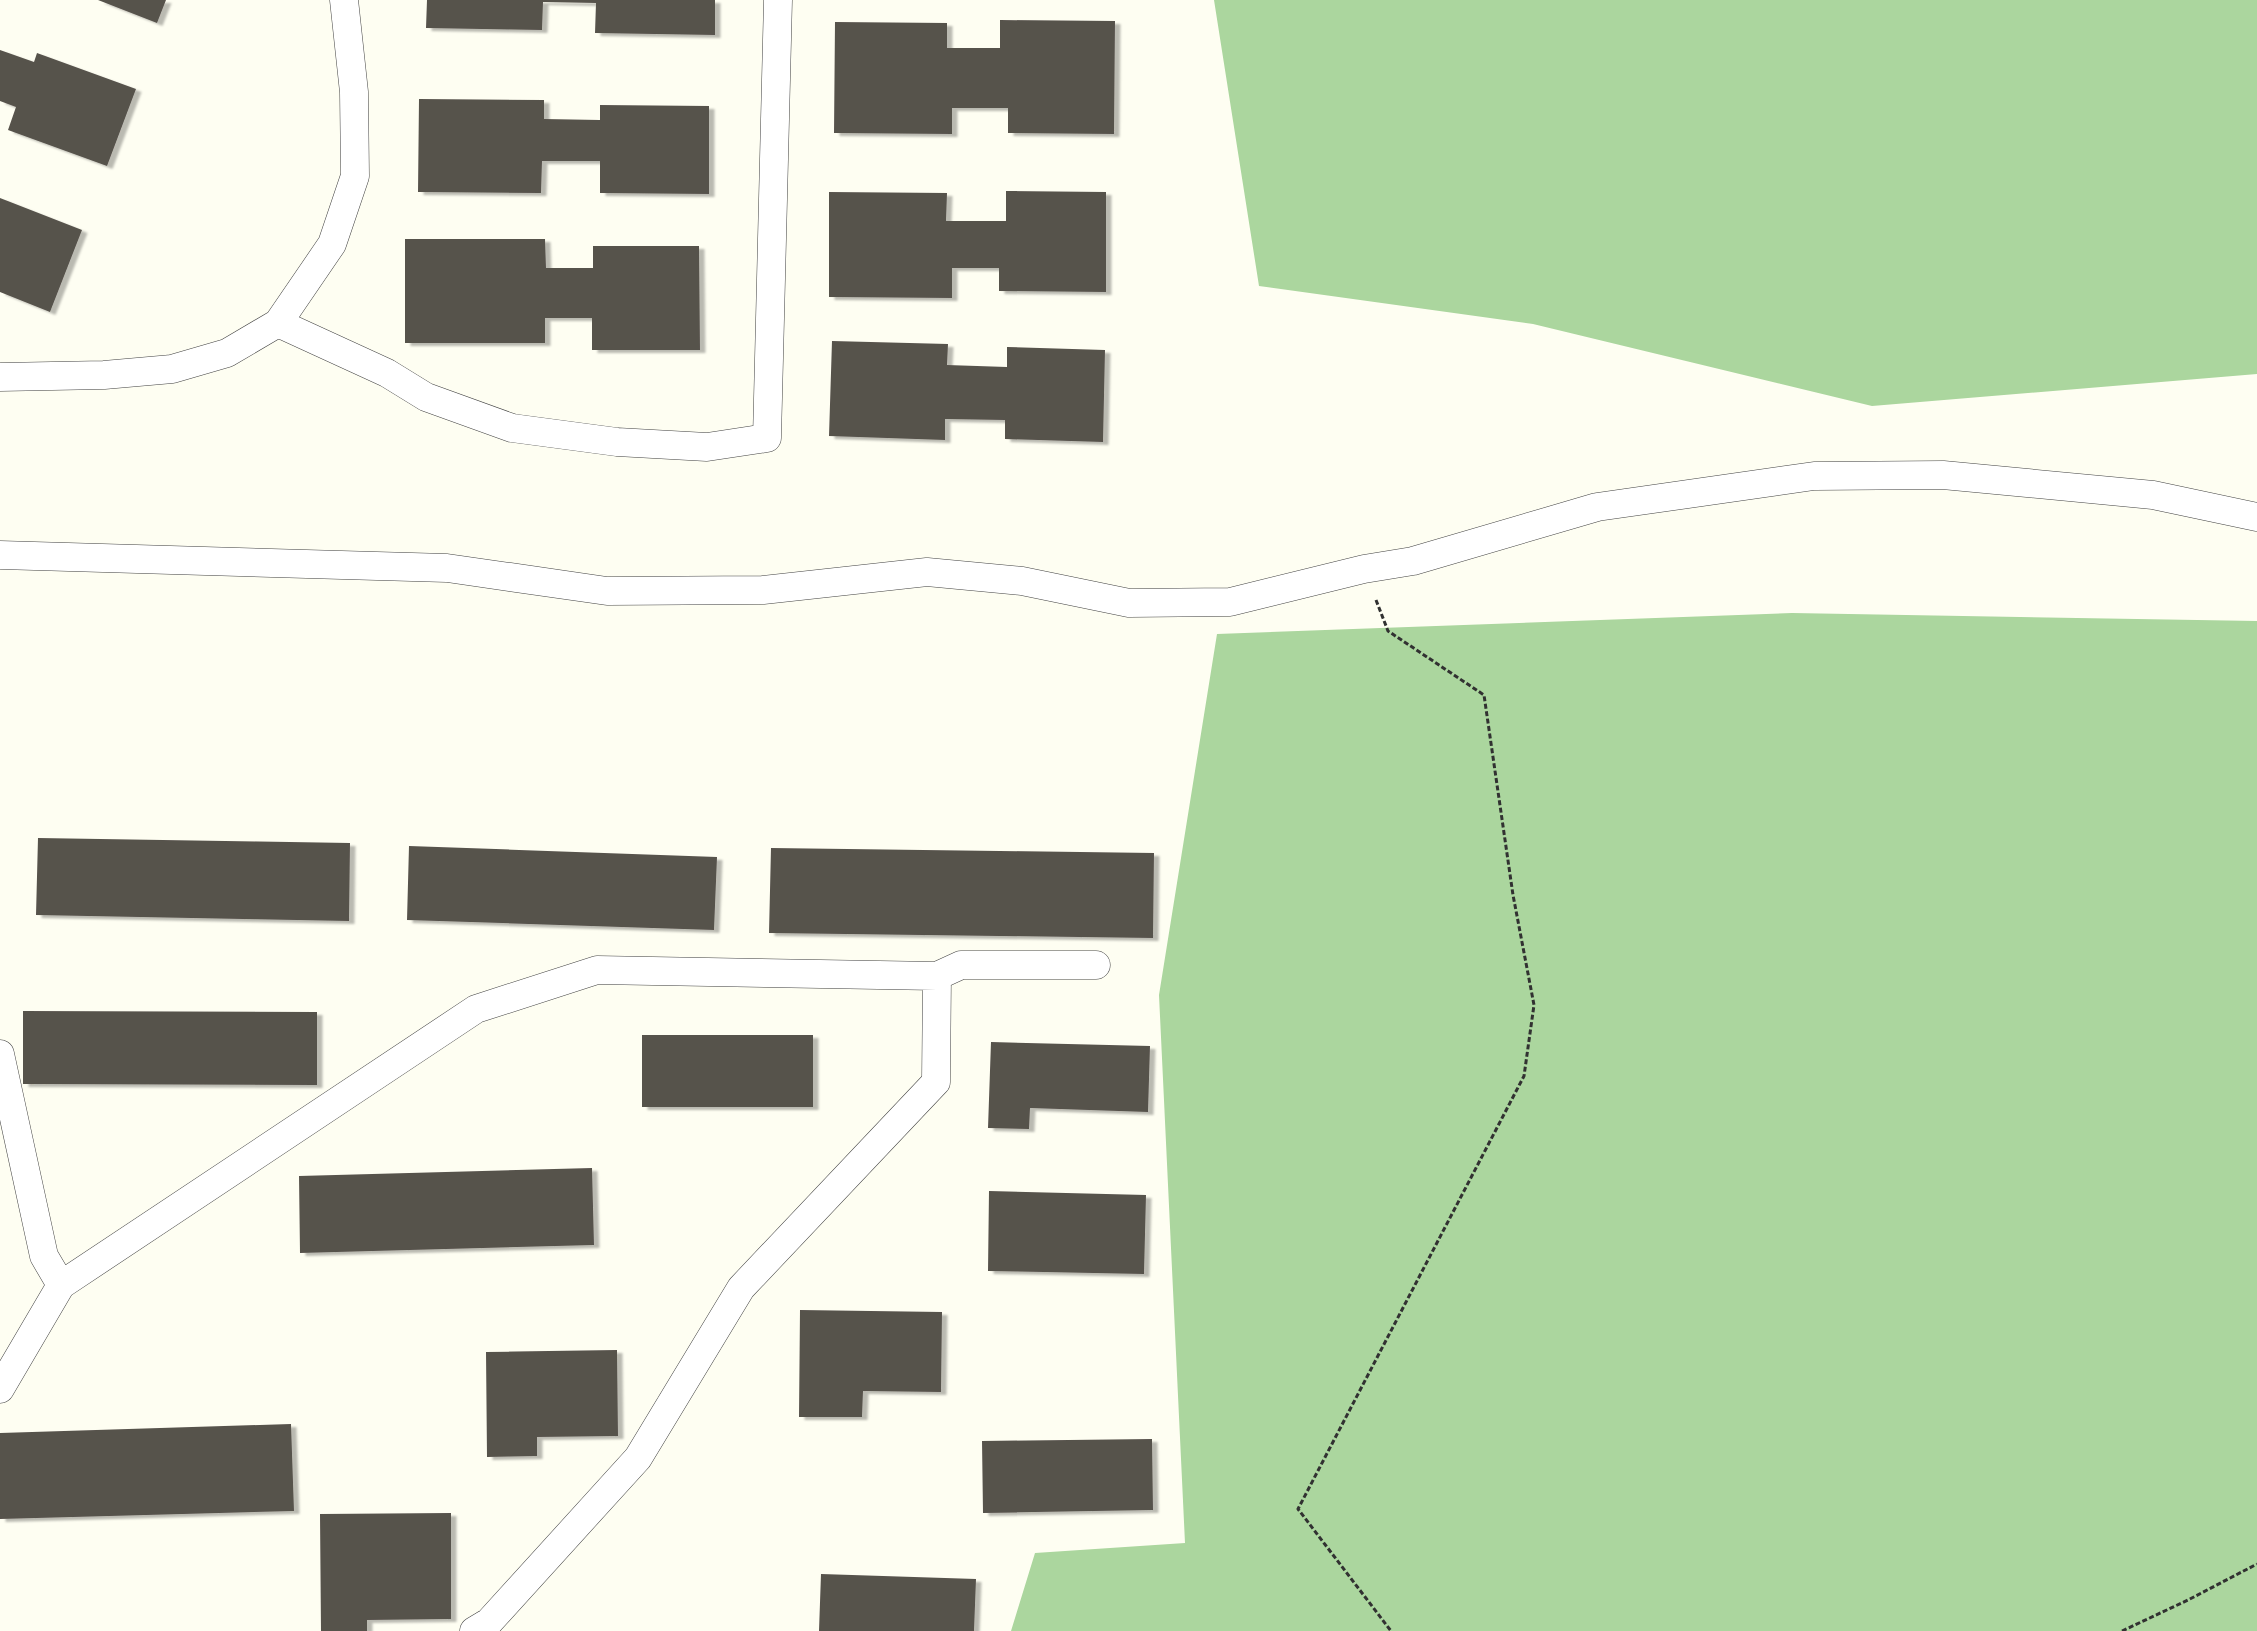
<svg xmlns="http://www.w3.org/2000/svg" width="2257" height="1631" font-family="'Source Serif 4',serif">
  <defs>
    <filter id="shadow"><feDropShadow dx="5.5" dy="3" stdDeviation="1" flood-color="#0004"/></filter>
  </defs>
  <rect width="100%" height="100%" fill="#fefef2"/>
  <path fill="#abd69e" d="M1214,0h1043v374l-385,32 -339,-82 -274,-38z
    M1792,613l465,8v1010h-1246l24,-78 150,-10 -26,-548 58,-361z"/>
  <path fill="#57524c" filter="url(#shadow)" d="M98,0h68l-9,23z
    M427,0h288v35l-120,-2 1,-30 -53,-1 -1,28 -116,-2z
    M1000,20l115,1 -1,113 -106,-1v-25h-56v26l-118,-1 1,-111 112,1v25h53z
    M0,50l34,12 3,-9 99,36 -29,77 -99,-36 8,-23 -16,-6z
    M419,99l125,1v19l56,1v-15l109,1v88l-109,-1v-32h-58l-1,32 -123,-1z
    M1006,191l100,1v100l-107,-1v-23h-47v30l-123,-1v-105l118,1 -1,28h60z
    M0,198l82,32 -32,82 -50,-20z
    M405,239h140l1,29h47v-22h106l1,104h-108v-32h-47v25h-140z
    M832,341l116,3 -1,21 60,2v-20l98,3 -2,92 -98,-3v-19l-60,-1v21l-116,-4z
    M38,838l312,5 -1,78 -313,-6z
    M409,846l308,11 -3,73 -307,-10z
    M771,848l383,5 -1,85 -384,-5z
    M23,1011l294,1v73l-294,-1z
    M642,1035h171v72h-171z
    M991,1042l159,4 -2,66 -118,-4 -1,21 -41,-1z
    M592,1168l2,77 -294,8 -1,-77z
    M989,1191l157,4 -2,79 -156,-3z
    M800,1310l142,2 -1,80 -78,-1 -1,26h-63z
    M617,1350l1,86 -81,1v19l-50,1 -1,-105z
    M291,1424l3,87 -294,8v-86z
    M1152,1439l1,71 -170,3 -1,-72z
    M451,1513v106l-84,1v11h-46l-1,-117z
    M821,1574l155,5 -2,52h-155z"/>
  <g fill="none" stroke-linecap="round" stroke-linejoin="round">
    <defs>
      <path id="minor" d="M278,323l109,50 39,24 86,31 105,14 90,5 60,-9 11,-438
        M0,377l104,-2 68,-6 55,-16 51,-30 54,-79 23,-68 -1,-84 -10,-92
        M0,555l447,13 160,23 156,-1 164,-18 95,9 107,22 101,-1 134,-33 49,-8 184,-54 217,-31 129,-1 210,20 104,22
        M0,1054l44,202 17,29
        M0,1389l61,-104 415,-276 121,-39 340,6 24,-11h135
        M474,1631l15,-9 149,-164 103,-170 195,-206 1,-106"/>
    </defs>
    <use href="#minor" stroke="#424242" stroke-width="29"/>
    <path stroke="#313131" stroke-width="3" stroke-dasharray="5 2.5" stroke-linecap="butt" d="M1376,600l12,31 96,64 29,200 21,110 -10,71 -226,433 93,122
      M2122,1631l66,-31 69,-36"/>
    <use href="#minor" stroke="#fff" stroke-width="28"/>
  </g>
</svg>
